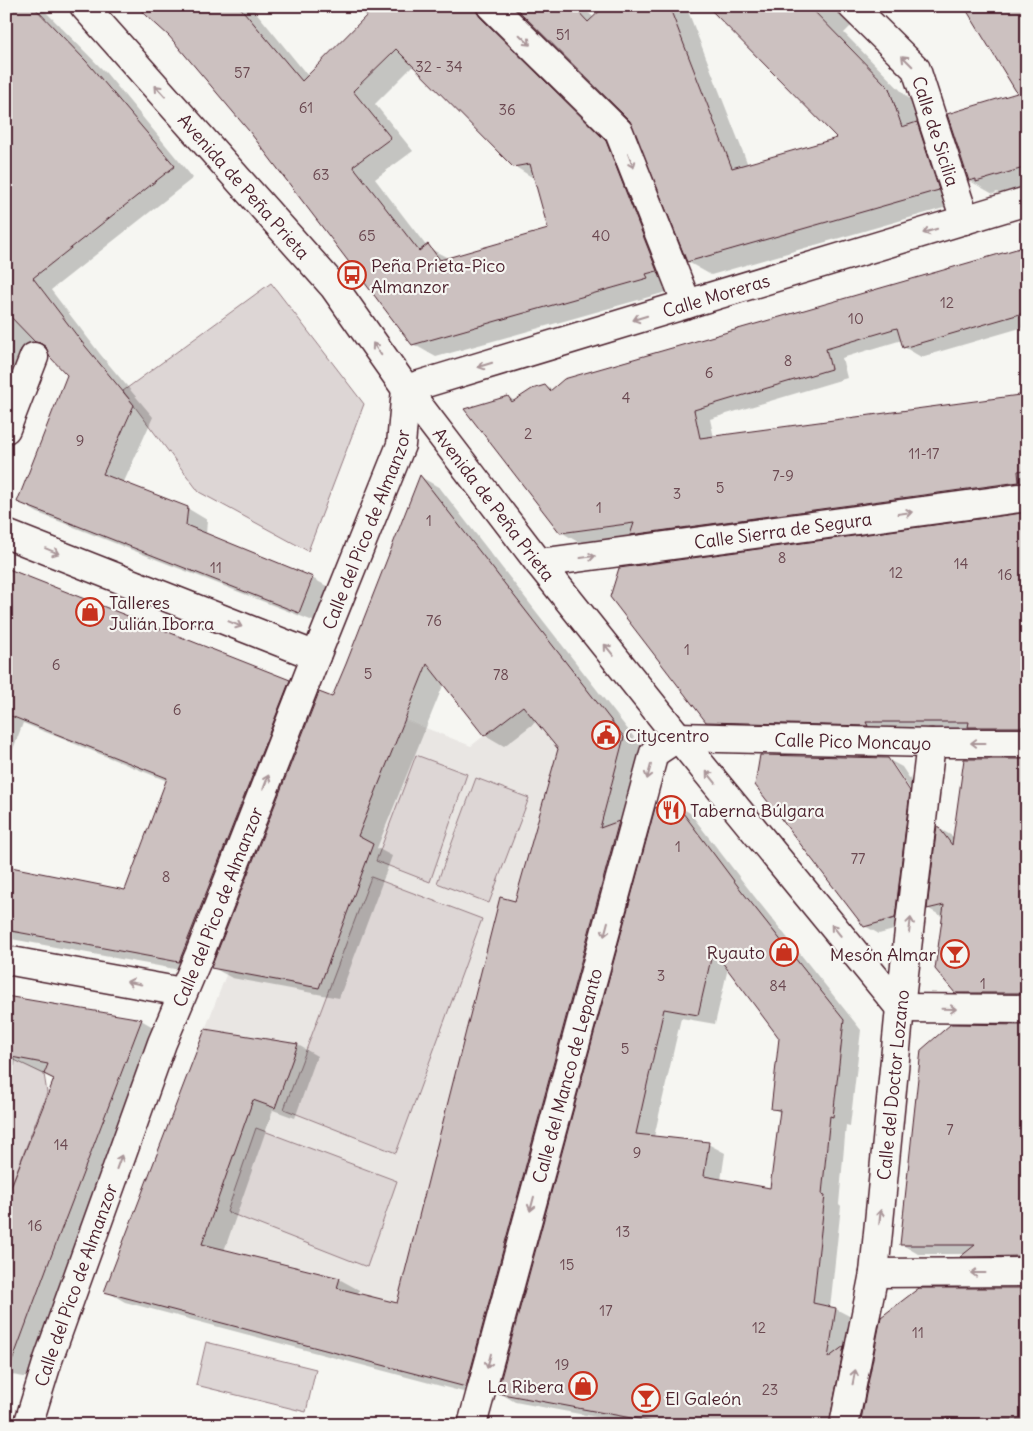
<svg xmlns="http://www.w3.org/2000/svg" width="1033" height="1431" font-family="Delius,sans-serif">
  <rect width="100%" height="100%" fill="#f6f6f2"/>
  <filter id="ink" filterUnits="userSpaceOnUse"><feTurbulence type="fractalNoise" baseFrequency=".02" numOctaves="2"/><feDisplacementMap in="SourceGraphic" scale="10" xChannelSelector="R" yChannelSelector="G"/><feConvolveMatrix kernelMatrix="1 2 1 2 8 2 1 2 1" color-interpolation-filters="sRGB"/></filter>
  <g filter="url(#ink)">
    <path fill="#e9e6e3" d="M570,668l54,69 -172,647 -348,-92 231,-600 136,54z"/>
    <path fill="#ddd6d5" stroke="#947a80" d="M271,283l93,121 -56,147 -109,-59 -76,-101z
      M416,755l51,19 -37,108 -54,-21z
      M476,778l53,20 -40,105 -52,-20z
      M371,877l111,42 -86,234 -112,-44z
      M6,1056l38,18 3,19 -41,106z
      M256,1128l141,53 -30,86 -140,-55z
      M206,1342l110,27 -10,43 -110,-27z"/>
    <path fill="#0003" fill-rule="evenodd" d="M6,6h34l66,67 87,105 -142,112 49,64 53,63 -30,67 64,24 20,12 -1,15 106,43 20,11 -14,34 -280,-110 -19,-11 50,-127 -22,-27 -13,-9 -28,74z
      M138,6h113l57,70 59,-59 -12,-11h150l123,149 42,136 -234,66 -23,-13 -163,-214 -80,-94zM414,65l100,101 21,13 14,51 -99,29 -23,-12 -52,-68 38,-28 -38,-47z
      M515,6h67l12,12 12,-12h80l62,159 91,-26 -130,-133h158l-8,12 -15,15 68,69 7,23 20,12 22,66 -250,72 -23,-13 -57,-142z
      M1027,6v180l-27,8 -3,-2 -4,2 -23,-13 49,-87z
      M1027,247v79l-106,31 -17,-10 -2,-7 -60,18 5,20 -137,41 4,19 313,-43v98l-379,51 -16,-9 -54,7 -17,-10 -53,-135 7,4 30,-15 8,4z
      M421,477l19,11 203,261 -157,649 -361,-96 -19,-11 100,-261 92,15 19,11 -22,62 -22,-8 -49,141 115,28 20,11 -1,5 40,10 161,-556 -22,-28 -33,25 -19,-11 -41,-52 -67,165 15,8 -53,142 -107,-20 -20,-11 120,-268z
      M1022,515l5,3v218l-303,-5 -17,-10z
      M6,570l283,112 22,12 -109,280 -196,-36v-71l120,25 41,-111 -144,-58 -17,45z
      M887,759l15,8 21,32 -15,127 -29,8 -14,-8zM891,765h3l20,30 -2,1z
      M1027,760v242h-54l-18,-10 -12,-75 -14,-8 9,-81 16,9z
      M673,803l17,10 64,83 107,134 -11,96 -4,-1 -7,79 2,2 -11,102 6,1 17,9 -6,107h-18l13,-62h-3l-12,62h-188l-124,-23 -17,-10zM728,968l52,69 -7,71 8,5 -10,76 -50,-9 4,-27 -17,-9 -54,-7 27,-119 34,6z
      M6,997l135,23 26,15 -131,344 -30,-5v-171l49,-123 -39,-19 -1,5 -9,-1z
      M1027,1026v240h-49l-16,-9 3,-3h-47l-17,-10z
      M1027,1289v136h-166z"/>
    <path fill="#ccc1c0" stroke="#4a1f2b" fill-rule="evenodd" d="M6,6h27l53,55 89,105 -142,112 48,63 53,64 -31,69 85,33 -2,18 127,52 -14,36 -282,-111 50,-127 -18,-19 -3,-9 -6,-4 -5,-1 -29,-30z
      M136,6h103l63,75 74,-75h100v5l4,6 126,124 51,130 -11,3 2,4 -236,67 -163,-214 -80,-95zM396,49l117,118 17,-3 18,65 -108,31 -12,-16 -9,7 -66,-85 38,-28 -38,-47z
      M514,6h59l15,16 17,-16h64l63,162 105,-30 -130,-132h102l80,82 13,39 15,-5 22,68 -252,72 -57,-141z
      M964,6h63v161l-51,15v-3l-7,2 -22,-67 70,-21z
      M1027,246v66l-124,36 -6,-20 -71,21 5,20 -137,41 6,28 327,-44v76l-9,1 1,11 -389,53 4,-12 -74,10 -96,-124 44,-13 4,6 20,-13 13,-4 5,6 14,-12z
      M420,475l204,262 -24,91 19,-7 -153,566 -362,-95 101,-263 93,15 -23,64 -22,-8 -51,144 138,34 -3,10 60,15 103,-406 15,4 43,-152 -35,-43 -39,30 -57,-72 -69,172 15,8 -54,144 -108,-20 108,-276 13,5 14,-33z
      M1022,513l5,44v170h-59l1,-5h-103l2,4 -162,-4 -96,-125 9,-29z
      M6,568l284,112 -111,282 -173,-32v-64l119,24 42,-112 -161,-64z
      M760,755l128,3 22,33 -15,127 -31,9 -109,-142z
      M964,759h63v234h-72l-20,-24 9,-64 -17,4 10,-84 15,20z
      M674,801l63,84 107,135 -11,97 -3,-1 -8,78 3,1 -12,108 23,5 -8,50 16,-12 -15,79h-160l-172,-32 158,-585zM713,950l66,88 -8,71 9,1 -10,78 -66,-12 5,-34 -73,-8 28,-125 34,6z
      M6,996l136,23 -95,248 -37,100 -4,-1v-167l48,-120 -10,-5 4,-10 -42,-8z
      M951,1024l76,1v231l-67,1 15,-12h-75l21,-195z
      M919,1288h108v132l-81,-2 -2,7h-84l21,-108z"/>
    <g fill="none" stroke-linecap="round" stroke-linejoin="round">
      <defs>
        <g id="minor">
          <path id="s1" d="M84,6l250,281 72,102 133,174 139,174 222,271"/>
          <path d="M491,6l128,126 68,172"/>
          <path id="s2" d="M852,6l64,63 49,151"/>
          <path id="s3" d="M406,389l621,-188"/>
          <path d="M6,429l28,-72"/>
          <path d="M6,534l310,122"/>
          <path id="s4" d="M539,563l488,-66"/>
          <path d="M6,960l176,32"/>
          <path d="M900,1008l127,1"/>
          <path d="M874,1273l153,-1"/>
          <path id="s5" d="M28,1425l20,-65 114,-317 38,-90 116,-297 85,-211 5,-56"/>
          <path id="s6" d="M472,1425l182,-672 24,-16 253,6h96"/>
          <path id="s7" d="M844,1425l30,-152 26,-265 31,-265"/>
        </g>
      </defs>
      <use href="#minor" stroke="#4a1f2b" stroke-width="31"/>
      <use href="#minor" stroke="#f6f6f2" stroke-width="28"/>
    </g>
    <defs><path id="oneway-shaft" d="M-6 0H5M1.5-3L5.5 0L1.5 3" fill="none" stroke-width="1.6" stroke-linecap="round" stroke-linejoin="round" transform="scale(1.25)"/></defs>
    <g stroke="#a99598">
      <use href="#oneway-shaft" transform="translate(525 40) rotate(44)"/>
      <use href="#oneway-shaft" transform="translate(907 61) rotate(-135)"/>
      <use href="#oneway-shaft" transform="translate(160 91) rotate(-132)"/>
      <use href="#oneway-shaft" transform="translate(631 161) rotate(68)"/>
      <use href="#oneway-shaft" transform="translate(930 231) rotate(163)"/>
      <use href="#oneway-shaft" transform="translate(640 318) rotate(163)"/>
      <use href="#oneway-shaft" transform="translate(377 349) rotate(-125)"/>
      <use href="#oneway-shaft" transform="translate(485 365) rotate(163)"/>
      <use href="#oneway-shaft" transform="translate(905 513) rotate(-8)"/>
      <use href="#oneway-shaft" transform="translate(52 551) rotate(22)"/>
      <use href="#oneway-shaft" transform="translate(588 557) rotate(-8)"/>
      <use href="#oneway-shaft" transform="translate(235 624) rotate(22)"/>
      <use href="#oneway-shaft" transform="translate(609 650) rotate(-129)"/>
      <use href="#oneway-shaft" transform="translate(978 743) rotate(180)"/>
      <use href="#oneway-shaft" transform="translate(649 772) rotate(105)"/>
      <use href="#oneway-shaft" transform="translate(711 777) rotate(-129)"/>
      <use href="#oneway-shaft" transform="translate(266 782) rotate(-69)"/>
      <use href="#oneway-shaft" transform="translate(910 925) rotate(-83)"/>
      <use href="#oneway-shaft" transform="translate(606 929) rotate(105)"/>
      <use href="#oneway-shaft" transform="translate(836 930) rotate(-129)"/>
      <use href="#oneway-shaft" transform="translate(134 983) rotate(-169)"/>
      <use href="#oneway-shaft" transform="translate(949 1009) rotate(1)"/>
      <use href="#oneway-shaft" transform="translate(119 1162) rotate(-70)"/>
      <use href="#oneway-shaft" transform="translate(532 1204) rotate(105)"/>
      <use href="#oneway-shaft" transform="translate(880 1217) rotate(-84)"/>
      <use href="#oneway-shaft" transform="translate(978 1273) rotate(180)"/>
      <use href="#oneway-shaft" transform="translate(489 1361) rotate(105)"/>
      <use href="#oneway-shaft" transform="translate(854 1377) rotate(-79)"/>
    </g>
  </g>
  <defs>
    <symbol id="bus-ring" viewBox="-11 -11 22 22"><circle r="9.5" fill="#f6f6f2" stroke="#c8321e" stroke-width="1.5"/><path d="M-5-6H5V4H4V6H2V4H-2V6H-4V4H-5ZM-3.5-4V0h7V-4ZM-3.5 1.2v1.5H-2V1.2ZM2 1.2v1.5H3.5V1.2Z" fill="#c8321e"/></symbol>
    <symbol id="shop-ring" viewBox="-11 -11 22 22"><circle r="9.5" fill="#f6f6f2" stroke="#c8321e" stroke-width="1.5"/><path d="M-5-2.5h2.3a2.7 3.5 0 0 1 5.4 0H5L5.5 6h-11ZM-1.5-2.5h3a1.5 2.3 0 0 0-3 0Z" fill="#c8321e"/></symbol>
    <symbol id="civic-ring" viewBox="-11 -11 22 22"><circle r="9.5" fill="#f6f6f2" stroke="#c8321e" stroke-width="1.5"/><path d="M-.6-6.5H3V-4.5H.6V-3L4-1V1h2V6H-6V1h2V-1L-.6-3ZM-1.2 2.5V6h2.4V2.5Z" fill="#c8321e"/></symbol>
    <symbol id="restaurant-ring" viewBox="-11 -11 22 22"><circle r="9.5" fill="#f6f6f2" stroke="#c8321e" stroke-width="1.5"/><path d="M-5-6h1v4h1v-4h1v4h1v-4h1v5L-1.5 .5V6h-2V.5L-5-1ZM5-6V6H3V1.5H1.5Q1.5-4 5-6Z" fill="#c8321e"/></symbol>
    <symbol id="bar-ring" viewBox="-11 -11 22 22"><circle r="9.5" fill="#f6f6f2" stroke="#c8321e" stroke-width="1.5"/><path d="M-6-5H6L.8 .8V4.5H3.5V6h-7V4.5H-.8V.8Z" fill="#c8321e"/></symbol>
  </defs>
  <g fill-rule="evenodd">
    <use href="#bus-ring" x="336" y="259" width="32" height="32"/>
    <use href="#shop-ring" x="74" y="596" width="32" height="32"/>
    <use href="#civic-ring" x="590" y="719" width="32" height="32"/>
    <use href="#restaurant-ring" x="655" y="794" width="32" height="32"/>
    <use href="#shop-ring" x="768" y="936" width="32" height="32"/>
    <use href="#bar-ring" x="939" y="938" width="32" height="32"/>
    <use href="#shop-ring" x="567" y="1370" width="32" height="32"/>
    <use href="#bar-ring" x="630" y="1382" width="32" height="32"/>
  </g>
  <g text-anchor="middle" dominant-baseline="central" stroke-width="4.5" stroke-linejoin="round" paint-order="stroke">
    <g font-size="15" fill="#6a4850">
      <text x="563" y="34">51</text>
      <text x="439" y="66">32 - 34</text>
      <text x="242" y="72">57</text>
      <text x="306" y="107">61</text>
      <text x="507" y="109">36</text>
      <text x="321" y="174">63</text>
      <text x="367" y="235">65</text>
      <text x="601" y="235">40</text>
      <text x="947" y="302">12</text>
      <text x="856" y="318">10</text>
      <text x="788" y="360">8</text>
      <text x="709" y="372">6</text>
      <text x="626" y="397">4</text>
      <text x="528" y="433">2</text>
      <text x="80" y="440">9</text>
      <text x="924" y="453">11-17</text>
      <text x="783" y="475">7-9</text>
      <text x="720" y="487">5</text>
      <text x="677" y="493">3</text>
      <text x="599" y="507">1</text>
      <text x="429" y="520">1</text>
      <text x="782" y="557">8</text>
      <text x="961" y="563">14</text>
      <text x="216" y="567">11</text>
      <text x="896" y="572">12</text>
      <text x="1005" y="574">16</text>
      <text x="434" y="620">76</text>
      <text x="687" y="649">1</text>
      <text x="56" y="664">6</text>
      <text x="368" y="673">5</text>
      <text x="501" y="674">78</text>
      <text x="177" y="709">6</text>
      <text x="678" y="846">1</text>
      <text x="858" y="858">77</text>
      <text x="166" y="876">8</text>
      <text x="661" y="975">3</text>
      <text x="983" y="983">1</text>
      <text x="778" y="985">84</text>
      <text x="625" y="1048">5</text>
      <text x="950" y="1129">7</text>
      <text x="61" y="1144">14</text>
      <text x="637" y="1152">9</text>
      <text x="35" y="1225">16</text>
      <text x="623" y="1231">13</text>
      <text x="567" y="1264">15</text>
      <text x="606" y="1310">17</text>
      <text x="759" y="1327">12</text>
      <text x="918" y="1332">11</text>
      <text x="562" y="1364">19</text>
      <text x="770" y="1389">23</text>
    </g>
    <g font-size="18" fill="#4a1f2b" stroke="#f6f6f2">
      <text stroke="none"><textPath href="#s2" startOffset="155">Calle de Sicilia</textPath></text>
      <text stroke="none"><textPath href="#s1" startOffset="241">Avenida de Peña Prieta</textPath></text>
      <text stroke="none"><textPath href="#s3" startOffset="324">Calle Moreras</textPath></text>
      <text stroke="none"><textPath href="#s1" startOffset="646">Avenida de Peña Prieta</textPath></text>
      <text stroke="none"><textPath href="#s5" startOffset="958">Calle del Pico de Almanzor</textPath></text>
      <text stroke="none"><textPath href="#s4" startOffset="246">Calle Sierra de Segura</textPath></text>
      <text stroke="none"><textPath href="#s6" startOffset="900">Calle Pico Moncayo</textPath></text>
      <text stroke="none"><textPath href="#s5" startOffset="552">Calle del Pico de Almanzor</textPath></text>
      <text stroke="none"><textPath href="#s6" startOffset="362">Calle del Manco de Lepanto</textPath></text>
      <text stroke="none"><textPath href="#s7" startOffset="344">Calle del Doctor Lozano</textPath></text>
      <text stroke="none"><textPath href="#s5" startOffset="148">Calle del Pico de Almanzor</textPath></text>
    </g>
    <g font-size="18" fill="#4a1f2b" stroke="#f6f6f2" text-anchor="start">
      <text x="371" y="265">Peña Prieta-Pico<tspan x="371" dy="21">Almanzor</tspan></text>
      <text x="109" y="602">Talleres<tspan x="109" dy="21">Julián Iborra</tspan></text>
      <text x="625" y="735">Citycentro</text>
      <text x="690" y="810">Taberna Búlgara</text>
      <text x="765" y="952" text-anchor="end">Ryauto</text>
      <text x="936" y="954" text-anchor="end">Mesón Almar</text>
      <text x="564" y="1386" text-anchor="end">La Ribera</text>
      <text x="665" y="1398">El Galeón</text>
    </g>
  </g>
  <rect width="1033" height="1431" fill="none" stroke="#f6f6f2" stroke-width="25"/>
  <rect x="12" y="12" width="1008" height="1406" fill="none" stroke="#4a1f2b" stroke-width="2" filter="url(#ink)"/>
</svg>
